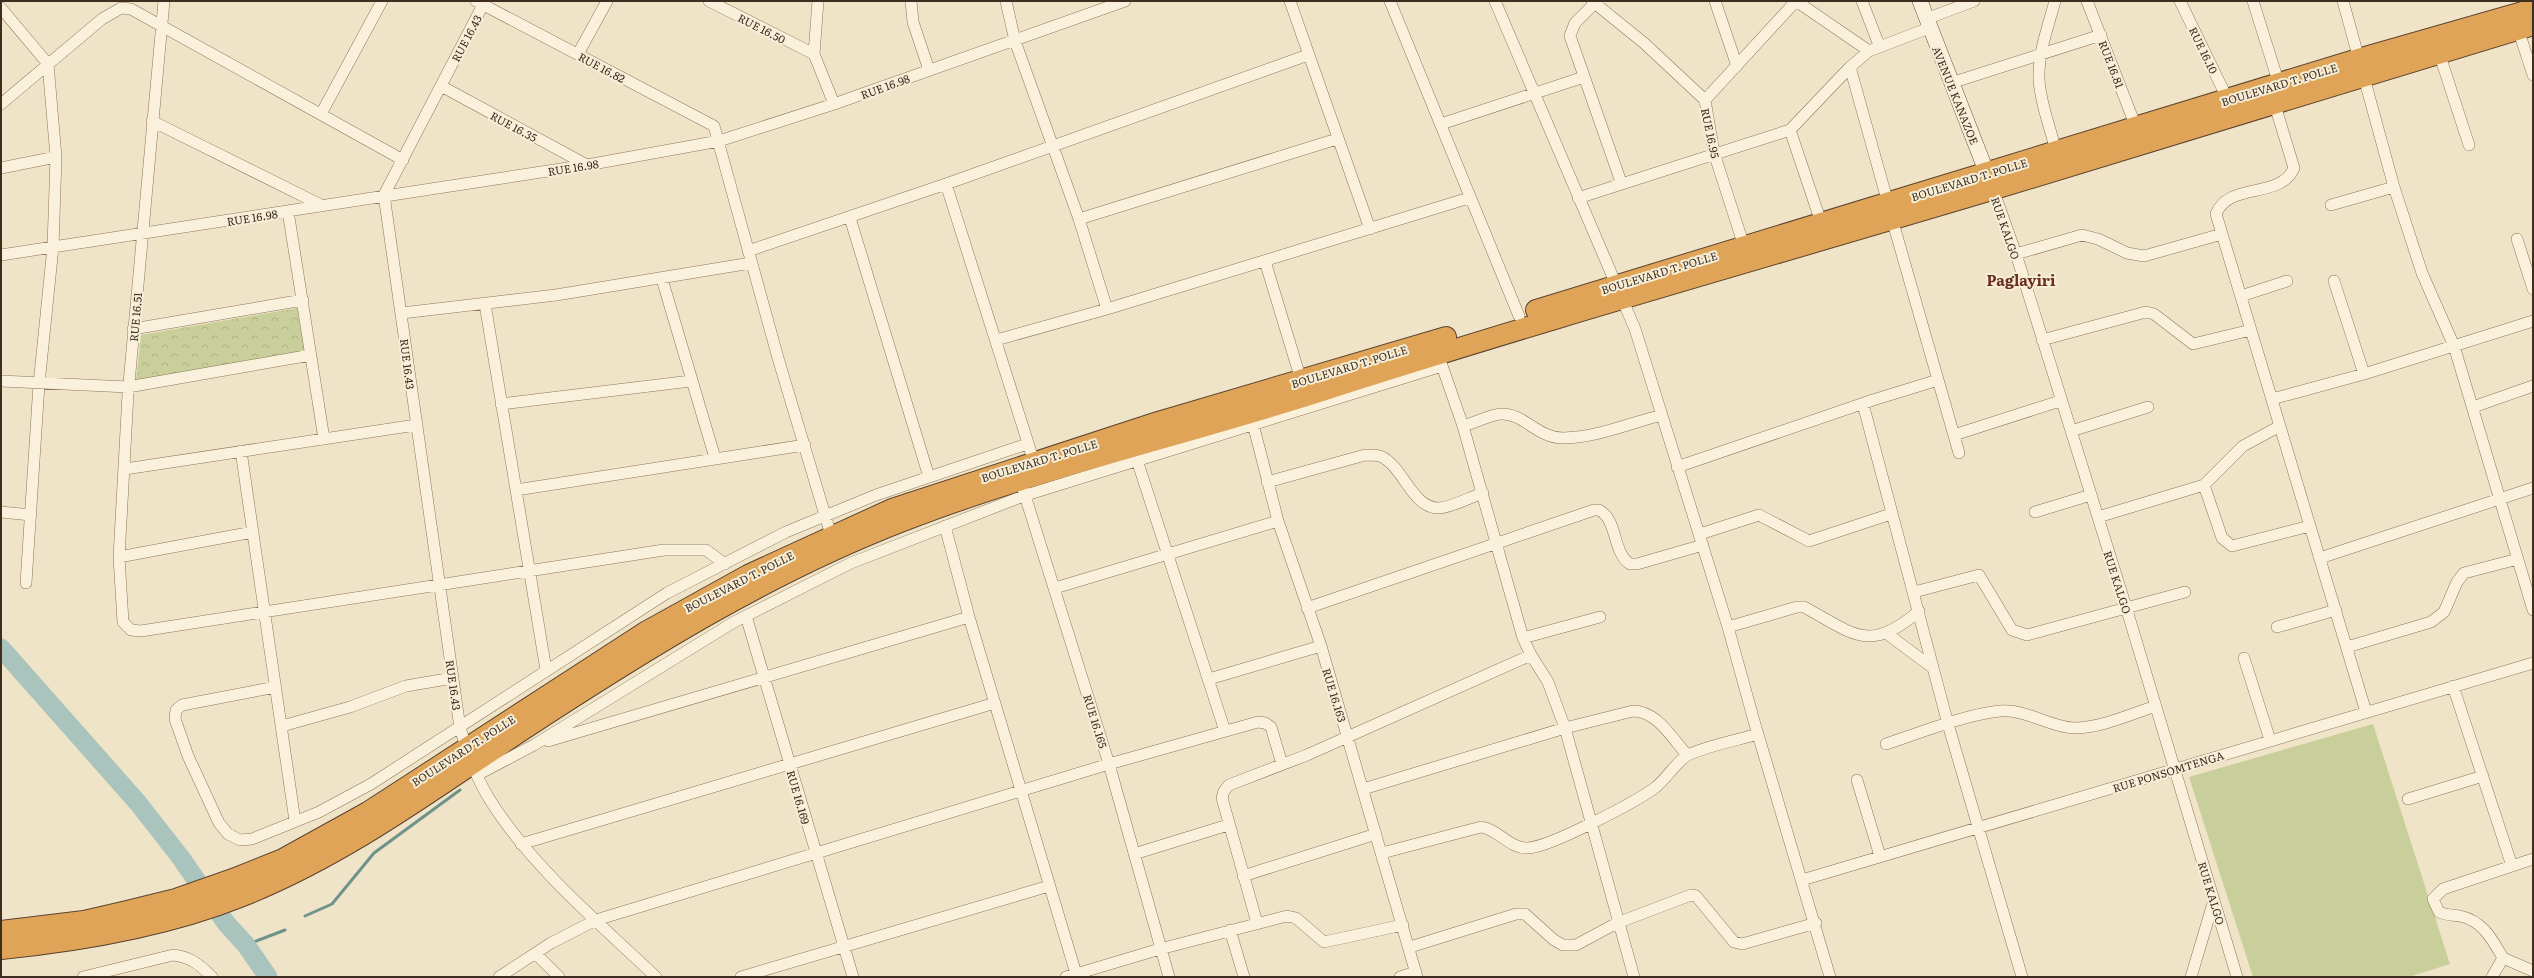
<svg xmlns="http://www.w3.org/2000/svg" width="2534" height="978" font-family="Literata,serif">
  <defs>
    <pattern id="forest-crowns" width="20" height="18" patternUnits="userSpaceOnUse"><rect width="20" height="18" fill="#c9cf9b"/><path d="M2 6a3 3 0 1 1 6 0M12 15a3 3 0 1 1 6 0" fill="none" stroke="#aeb285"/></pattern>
  </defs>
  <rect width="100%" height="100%" fill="#f0e4c8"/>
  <path fill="#c9cf9b" d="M2373,724l77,240 -41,13h-156l-64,-200z"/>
  <path fill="url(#forest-crowns)" d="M297,308l8,43 -169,30 5,-46z"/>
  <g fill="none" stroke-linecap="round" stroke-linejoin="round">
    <path stroke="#6f938a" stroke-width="3" d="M305,916l27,-12 42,-51 86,-63
      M246,945l39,-15"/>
    <path stroke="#a9c4bc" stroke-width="19" d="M1,648l137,155 43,55 45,65 20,22 22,32"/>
    <defs>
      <path id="street" d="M164,1l-36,393 -9,163 4,65 8,8 10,1 523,-81h42l19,14
        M476,1l238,125 64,232 53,177
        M485,1l-101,194 76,533c8,25 16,50 30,72 42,67 109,123 166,177
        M709,1l105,53
        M818,1l-4,53 20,50
        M911,1l2,21 16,48
        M1006,1l9,40 64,178 28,90
        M1290,1l80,228
        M1390,1l129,315
        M1495,1l140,328 93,298 26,94 76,256
        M1592,1l52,42 61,57 9,53 30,93
        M1597,1l-22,22 -5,13 51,146
        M1715,1l22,65
        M1796,1l73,50
        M1862,1l17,44
        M2055,1c-7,26 -17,52 -16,78 1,24 12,50 17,73
        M2087,1l49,126
        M2180,1l48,99
        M2253,1l26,83
        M2343,1l51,186 28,86 32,73 79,264
        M1,8l47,56 8,93 -3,90 -14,137 -13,199
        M1926,19l48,-18
        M2518,29l15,46
        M2439,53l30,92
        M578,54l29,-53
        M1850,67l38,136
        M1951,83l150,-48
        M441,86l146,79
        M1705,100l91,-99
        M2274,102l20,66c-14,32 -65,13 -78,46l150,498
        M1,104l101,-85 19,-11 10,1 272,151
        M321,114l61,-113
        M152,121l171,85
        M1441,124l143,-47
        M1790,130l31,92
        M1,168l55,-11
        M946,184l88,278
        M1993,189l23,65 110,353 111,370
        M1578,198l212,-68 60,-63 19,-16 60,-23
        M2331,205l63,-18
        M288,211l36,228
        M850,218l79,259
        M1079,219l258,-80
        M1892,219l67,234
        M2517,239l16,50
        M748,251l198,-67 362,-129
        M2016,254l66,-19 16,4 29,14 17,3 78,-22
        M1,255l586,-90 132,-24 115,-37 291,-103
        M1265,261l36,119
        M662,279l53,179
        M2334,281l30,93
        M2241,296l46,-15
        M485,304l61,366
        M402,313l154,-18 195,-32
        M133,329l170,-29
        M996,340l111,-31 362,-111
        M2042,340l104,-28 8,2 39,30 58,-14
        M1440,360l23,66 60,212 8,17 17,27 17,46 69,249
        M1,381l127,6 183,-32
        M2272,399l92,-25 169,-53
        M501,404l190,-23
        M1863,404l85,320 74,253
        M2473,407l60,-21
        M1252,420l26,101 43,125 96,331
        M1463,426c12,-3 26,-11 38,-12 23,-1 36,24 62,24 33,0 67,-15 99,-23
        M2071,431l77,-24
        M1954,435l106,-34
        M241,451l54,370
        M1137,460l88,271
        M1677,467l196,-67 65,-20
        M125,469l291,-44
        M1267,482l98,-27c5,0 11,0 15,1 24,10 31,52 59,52 14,-1 31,-11 44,-15
        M2204,485l18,53 10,8 78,-20
        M1023,489l86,275 60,213
        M516,490l289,-45
        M1,512l30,3
        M2035,512l56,-17
        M2098,517l106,-32 39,-39 37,-20
        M945,526l24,91 108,360
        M1700,534l59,-19 50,26 82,-27
        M119,557l134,-25
        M2320,558l213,-70
        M1055,588l223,-67
        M1914,592l65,-17 33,55 15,5 158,-43
        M1307,608l287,-98h5c19,10 13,42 31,54h7l66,-19
        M746,616l107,361
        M1728,627l69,-20h7c50,27 65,47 115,4
        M2277,627l59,-17
        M1886,633l47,35
        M1523,638l77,-21
        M2347,647l84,-25 13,-10 13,-30 7,-9 54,-14
        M2244,658l26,82
        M1209,679l112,-33
        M2453,686l59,180
        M276,687l-94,18 -6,5 -1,9 13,37 31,67 9,11 12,6 12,-1 67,-27 52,-28 296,-191 119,-61 90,-37 151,-51
        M282,726l68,-19 56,-21 47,-8
        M548,741l421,-124
        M1886,744c33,-11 81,-30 114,-33 27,-2 49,16 74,17 27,0 57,-14 82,-22
        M477,775l57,-30 200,-123 117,-59 175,-68 416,-129
        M1857,780l23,76
        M1363,789l202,-61 68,-17c24,0 39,27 54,44
        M2408,799l75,-23
        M521,844l474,-141
        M1382,853l99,-26c17,2 29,22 47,21 22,-1 108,-46 128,-61 10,-8 22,-27 32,-32 18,-9 50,-15 70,-21
        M1134,854l94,-29
        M1243,876l133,-42
        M1802,880l731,-217
        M1257,923l-35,-125 2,-7 5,-6 78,-30 224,-100
        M1230,930l14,47
        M1410,947l106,-33h9l29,26 9,5h13l41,-22 74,-28 5,1 38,46 8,2 74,-21
        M536,954l23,23
        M2503,958c-11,-19 -20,-37 -43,-42 -8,-1 -15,-1 -21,-4l-6,-13 10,-10 90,-30
        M83,977l90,-22c18,2 27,10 39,22
        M499,977l52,-34 45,-23 513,-156 149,-42 7,1 6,4 11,37
        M741,977l308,-91
        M1066,977l94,-28 127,-33 9,2 28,24 79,-17
        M1400,977l16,-5
        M2191,977l23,-77
        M2492,977l11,-19 30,13"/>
      <path id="secondary" d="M1920,1l70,180"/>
      <path id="highway" d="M1536,310l822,-251 175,-50
        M1,931l83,-10 39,-9 53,-13 57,-20 50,-20 85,-47 279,-181 101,-56 144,-66 266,-87 288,-85
        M1,949c80,-8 164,-22 239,-52 102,-40 191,-106 281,-166 122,-80 245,-157 382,-210 134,-52 279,-85 416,-129 221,-71 444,-134 666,-200 183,-55 365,-113 548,-167"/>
    </defs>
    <use href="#street" stroke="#8d765c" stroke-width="12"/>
    <use href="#secondary" stroke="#6f573f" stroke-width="16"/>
    <use href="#highway" stroke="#5b4430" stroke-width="22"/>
    <use href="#street" stroke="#faf1dc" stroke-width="11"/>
    <use href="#secondary" stroke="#faf1dc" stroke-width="15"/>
    <use href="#highway" stroke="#e0a458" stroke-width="20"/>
  </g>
  <g text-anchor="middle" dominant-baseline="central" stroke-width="4" stroke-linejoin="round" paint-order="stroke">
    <g font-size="11" fill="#3d2e20" stroke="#f7eed8">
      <text transform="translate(762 28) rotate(27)">RUE 16.50</text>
      <text transform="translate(466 38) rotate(-62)">RUE 16.43</text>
      <text transform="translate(2204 50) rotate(64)">RUE 16.10</text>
      <text transform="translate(2112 64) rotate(69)">RUE 16.81</text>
      <text transform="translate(602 67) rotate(28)">RUE 16.82</text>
      <text transform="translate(2279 84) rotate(-17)">BOULEVARD T. POLLE</text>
      <text transform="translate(885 86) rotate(-20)">RUE 16.98</text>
      <text transform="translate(1956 95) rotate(68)">AVENUE KANAZOE</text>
      <text transform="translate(514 126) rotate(28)">RUE 16.35</text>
      <text transform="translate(1711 133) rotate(78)">RUE 16.95</text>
      <text transform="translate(573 167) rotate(-9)">RUE 16.98</text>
      <text transform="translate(1969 179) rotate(-17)">BOULEVARD T. POLLE</text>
      <text transform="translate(252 217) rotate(-9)">RUE 16.98</text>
      <text transform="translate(2006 228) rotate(71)">RUE KALGO</text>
      <text transform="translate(1659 272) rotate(-17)">BOULEVARD T. POLLE</text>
      <text transform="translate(135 317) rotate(-85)">RUE 16.51</text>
      <text transform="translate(408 364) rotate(83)">RUE 16.43</text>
      <text transform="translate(1349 366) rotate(-17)">BOULEVARD T. POLLE</text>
      <text transform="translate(1039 460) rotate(-17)">BOULEVARD T. POLLE</text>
      <text transform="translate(739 581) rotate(-27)">BOULEVARD T. POLLE</text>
      <text transform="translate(2118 582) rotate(72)">RUE KALGO</text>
      <text transform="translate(454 685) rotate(82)">RUE 16.43</text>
      <text transform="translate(1335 695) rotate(73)">RUE 16.163</text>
      <text transform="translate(1096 721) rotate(73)">RUE 16.165</text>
      <text transform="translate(463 750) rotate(-33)">BOULEVARD T. POLLE</text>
      <text transform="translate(2168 771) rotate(-17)">RUE PONSOMTENGA</text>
      <text transform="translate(799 797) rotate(74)">RUE 16.169</text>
      <text transform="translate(2212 893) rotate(73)">RUE KALGO</text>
    </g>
    <g font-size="15" font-weight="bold" fill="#6b2e1e" stroke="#f7eed8">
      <text x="2021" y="279">Paglayiri</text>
    </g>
  </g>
  <rect width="2534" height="978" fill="none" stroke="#3d2e20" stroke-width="4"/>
</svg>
